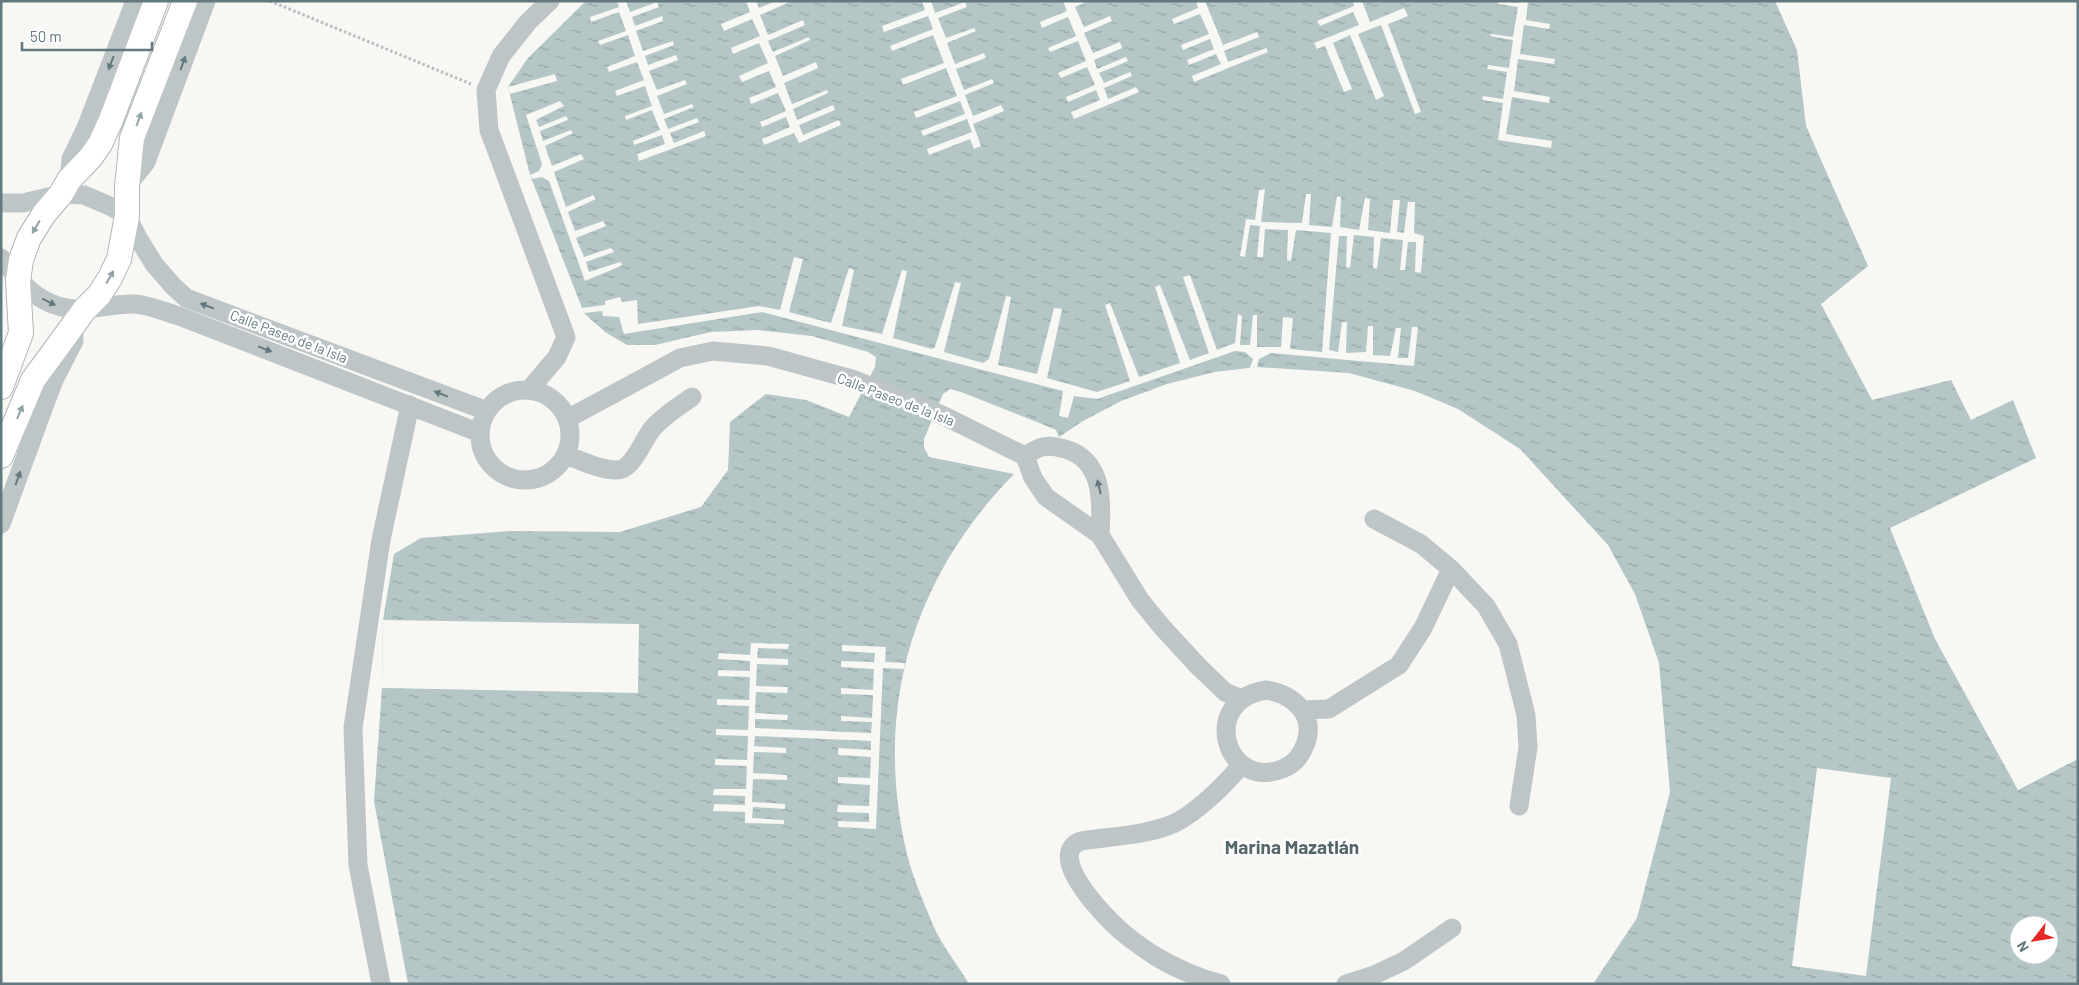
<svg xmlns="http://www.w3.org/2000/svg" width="2079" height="985" font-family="Barlow,sans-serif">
  <defs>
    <pattern id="water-ripples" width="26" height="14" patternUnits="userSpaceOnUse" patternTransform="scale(1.25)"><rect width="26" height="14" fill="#b4c6c6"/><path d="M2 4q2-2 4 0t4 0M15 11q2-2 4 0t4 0" fill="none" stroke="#96a6a6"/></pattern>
  </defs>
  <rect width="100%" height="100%" fill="#f7f7f4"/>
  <path fill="url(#water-ripples)" fill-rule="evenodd" d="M586,1h1189l22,49 9,76 62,140 -47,38 51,96 79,-20 20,40 42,-20 23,58 -146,70 45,111 83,151 60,-31v225h-485l44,-66 33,-126 -11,-129 -24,-69 -27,-49 -88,-96 -62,-40 -43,-18 -66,-18 -92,-6 -42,5 -48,12 -46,17 -38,20 -24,16 -3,-7 -14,-6 -81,-32 -11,-3 -7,5 -19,45v8l5,10 85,17c-103,105 -141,237 -107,380 6,24 17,49 26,71 9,21 25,40 36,59h-561l-34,-183 8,-113 1,-68 11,-66 27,-16 89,-7 110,1 81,-25 27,-37 2,-48 36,-28 40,6 43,17 26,-50 1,-10 -8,-5 -56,-16 -54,-6 -47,2 -56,13h-28l-22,-13 -21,-19 -54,-138 -22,-88 20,-29zM2019,925h30v30h-30z"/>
  <path fill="#f7f7f4" d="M617,1h9l4,11 27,-10 2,5 -27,10 3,9 27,-10 1,5 -27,10 7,20 30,-10 1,4 -29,11 3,9 28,-10 2,5 -29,11 8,19 28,-10 2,4 -30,12 7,18 28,-10 2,3 -30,12 4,10 29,-11 2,4 -29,11 4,10 30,-12 2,5 -67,25 -2,-7 28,-10 -3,-9 -28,10 -1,-4 27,-11 -8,-20 -26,10 -1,-4 27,-10 -7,-20 -28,10 -2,-5 29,-11 -7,-18 -28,10 -2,-5 28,-11 -7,-21 -28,10 -2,-4 28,-10 -7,-19 -28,10 -1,-5 29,-10z
    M746,1h10l3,7 17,-7h16l-32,14 8,20 35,-15 2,5 -37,16 5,11 36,-15 1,3 -35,16 8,20 33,-14 2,6 -34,15 8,21 35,-14 1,3 -35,16 4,11 36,-15 2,5 -36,15 4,10 36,-15 2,5 -42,18 -5,-10 -30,12 -2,-6 28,-12 -4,-10 -24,10 -2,-5 26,-11 -8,-18 -27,11 -2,-6 27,-11 -7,-16 -27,11 -3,-6 29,-13 -9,-20 -26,11 -2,-6 29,-12 -8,-17 -28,12 -3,-7 29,-12z
    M922,1h9l4,12 30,-11 2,5 -29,11 8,20 28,-10 2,3 -29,12 8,21 29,-11 2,5 -30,11 8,21 28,-11 2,4 -29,12 8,21 28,-11 3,6 -31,13 8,22 -7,3 -4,-10 -41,16 -2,-6 45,-17 -5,-13 -44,17 -2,-5 44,-17 -5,-13 -44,17 -2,-6 43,-16 -11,-28 -43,17 -2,-6 43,-16 -11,-28 -41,16 -2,-5 43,-17 -5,-13 -44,16 -2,-6 43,-16z
    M1063,1h25l-13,6 9,20 26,-11 2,5 -28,12 9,20 27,-11 2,6 -28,12 3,9 29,-12 2,4 -29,12 5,10 26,-11 2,4 -28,12 4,11 28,-12 3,5 -65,27 -3,-7 29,-12 -4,-10 -28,12 -2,-5 29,-12 -8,-18 -26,11 -3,-5 28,-12 -8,-20 -28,11 -2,-4 28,-12 -8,-19 -26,11 -2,-6 27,-11z
    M1196,1h9l18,44 34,-13 2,5 -35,14 4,11 38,-14 2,4 -74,30 -2,-6 29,-12 -5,-10 -27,11 -2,-5 27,-11 -4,-10 -27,11 -2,-5 28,-11 -9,-20 -26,10 -2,-5 26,-11z
    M1353,1h9l8,21 34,-14 4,8 -20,8 33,88 -6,2 -34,-89 -23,9 26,62 -8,4 -26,-65 -17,8 19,46 -8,3 -19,-46 -8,3 -3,-6 45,-18 -6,-13 -33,14 -3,-5 37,-15z
    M1498,1l21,2 1,-2h8l-2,19 24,4 -1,5 -25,-4 -4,29 35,5 -1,5 -36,-5 -4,32 36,6 -1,6 -37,-6 -6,37 46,7 -1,7 -53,-8 5,-37 -21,-3 1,-4 20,3 4,-27 -20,-3 1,-4 21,3 4,-28 -23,-4 1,-2 22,3 5,-30 -20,-3z
    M555,74l2,7 -47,13 -2,-7z
    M560,101l4,5 -28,14 3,7 27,-11 2,4 -28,11 3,10 28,-11 2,3 -28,13 7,20 29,-12 3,5 -30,13 12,35 27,-12 3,4 -28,13 7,19 28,-10 3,5 -30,12 8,19 27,-9 3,4 -28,10 3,10 31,-10 3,3 -38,16 -36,-100 -7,-4 -10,2 -2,-4 9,-4 3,-7 -16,-49z
    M1265,189l-4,33 41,1 4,-29h5l-2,31 23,2 5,-31 4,1 -1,30 19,3 6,-32 5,1 -2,31 22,3 3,-33h7l-3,32 7,1 4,-31h7l-1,31 10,3 -3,37 -6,-1 1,-30h-8l-3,28h-5l3,-30 -22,-2 -4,31 -4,-1 1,-31 -20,-2 -4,33 -4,-1 1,-31h-8l-10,114 9,2 4,-30h5l-1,31 20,-1 2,-26h5v29l17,1 6,-28h5l-3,30h10l4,-31h6l-4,39 -143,-13 -12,6 -2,8 -7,1 3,-9 -8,-7 -10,-1 -138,48 -23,-3 -6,22 -9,-2 4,-25 -301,-79 -138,22 -5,-17 -16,-1 -1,-5 -18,2 -2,-5 23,-3v-4l15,-4 2,5 15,-2 1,24 121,-18 21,4 14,-53 9,2 -14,53 42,11 18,-55 5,2 -12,56 40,8 20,-64 5,1 -14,67 39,11 3,-2 20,-65 6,1 -17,69 39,11 6,-4 17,-63 5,1 -13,68 39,9 17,-66 8,1 -15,69 50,14 33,-11 -25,-76 5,-2 29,74 41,-14 -25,-76 5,-2 30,75 19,-7 -26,-76 7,-2 27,75 18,-7 3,-29 4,2 -2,29h10l3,-30h4v32h24l2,-30 10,1 -3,31 32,3 9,-119 -35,-3 -5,31 -4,-1 1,-30 -23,-1 -2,28h-6l3,-31 -10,-1 -5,32 -5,-1 6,-37 9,1 4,-30z
    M383,620l256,4 -1,69 -256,-5z
    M751,643l38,1 -1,5 -30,-1 -1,10 31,1v6l-31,-1 -1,22 32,1 -1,6 -31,-1 -1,21 33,2 -1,5 -32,-1v9l116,5 1,-11 -31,-1v-5l31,2 1,-23 -32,-1v-6l32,2 1,-21 -33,-2v-6l33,1 1,-9 -33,-2v-6l44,2 -1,15 20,1 -1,6 -21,-1 -7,161 -38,-2v-6l31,1v-9l-32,-1 1,-7 31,1 1,-21 -32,-2v-6l32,1 1,-21 -33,-2v-7l33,2v-9l-116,-5 -1,10 32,2v5l-32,-1 -1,21 34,2v5l-34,-1 -1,23 33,2v5l-32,-2 -1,11 32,2v4l-39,-1v-11l-32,-1 1,-7 31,1v-9l-32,-1 1,-6h32l1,-23 -32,-1v-6l32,1 1,-24 -32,-1v-6l32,1 1,-24 -32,-1v-6l32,1 1,-23 -32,-1v-6l32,1v-10l-32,-2 1,-6 31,2z
    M1817,768l74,10 -25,198 -74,-10z"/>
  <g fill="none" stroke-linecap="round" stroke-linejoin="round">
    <defs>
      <path id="major" d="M1,387l20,-54 -3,-52 3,-21 8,-22 15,-24 17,-20 8,-14 22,-23 9,-13 11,-24 45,-119
        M1,456l32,-76 52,-71 14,-14 11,-17 9,-19 8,-43v-30l5,-48 53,-137"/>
    </defs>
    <use href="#major" stroke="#afb7b9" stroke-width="26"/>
    <path stroke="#b8bdbf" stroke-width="3" stroke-dasharray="2.5 2.5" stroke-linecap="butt" d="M270,1l201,83"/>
    <path stroke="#bec5c7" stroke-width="19" d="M69,180l2,-21 15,-31 49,-127
      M127,186l19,-24 60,-161
      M1,203h22l38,-9 23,1 28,12 15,9 11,22 16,26 19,22 13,12 301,113
      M1,258c23,30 44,53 84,51 16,-1 33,-6 50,-5 14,1 30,8 44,12l301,117
      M529,390l28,-33 9,-20 -77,-207 -3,-40 15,-34 27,-34 22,-21
      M480 435a45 45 0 1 1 90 0a45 45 0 1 1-90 0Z
      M567,419l113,-61 33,-7 55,5 87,24 85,34 85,42 8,22 13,19 54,38 40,65 22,27 36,39 27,26 16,7
      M566,455c14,5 42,19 56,14 12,-4 22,-30 30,-40 11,-13 26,-22 40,-32
      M1025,456c16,-11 23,-12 40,-7 39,11 37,54 35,86
      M1374,519l47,25 30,25 35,37 22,38 18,71 2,32 -9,59
      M1,524l42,-115 11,-29 20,-39v-14
      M1266,690c27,4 51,25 39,55 -4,11 -12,20 -23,24 -56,22 -84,-68 -16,-79z
      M1303,710l26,-1 70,-44 24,-37 28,-59
      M381,984l-23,-119 -5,-137 28,-188 29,-135
      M1221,984c-23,-6 -46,-16 -66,-28 -12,-8 -24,-16 -34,-25 -16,-14 -77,-76 -40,-90 30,-5 65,-5 94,-18 22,-11 51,-39 66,-58
      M1346,984l28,-9 30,-14 48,-33"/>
    <use href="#major" stroke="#fff" stroke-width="24"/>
  </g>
  <defs><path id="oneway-solid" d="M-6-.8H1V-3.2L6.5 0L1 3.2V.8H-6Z" transform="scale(1.25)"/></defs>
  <g fill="#627a7f">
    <use href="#oneway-solid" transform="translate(111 63) rotate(111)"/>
    <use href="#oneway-solid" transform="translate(183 63) rotate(-70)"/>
    <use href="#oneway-solid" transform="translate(49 302) rotate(26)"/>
    <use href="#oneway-solid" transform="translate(207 306) rotate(-159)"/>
    <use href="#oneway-solid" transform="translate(265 349) rotate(21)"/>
    <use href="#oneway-solid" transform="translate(441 394) rotate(-159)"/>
    <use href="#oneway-solid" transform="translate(18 478) rotate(-70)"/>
    <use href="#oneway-solid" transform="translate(1099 487) rotate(-104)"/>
  </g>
  <g fill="#91a2a5">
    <use href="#oneway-solid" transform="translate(139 119) rotate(-69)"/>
    <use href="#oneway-solid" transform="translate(36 227) rotate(121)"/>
    <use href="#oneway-solid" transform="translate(110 277) rotate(-61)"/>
    <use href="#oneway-solid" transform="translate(20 412) rotate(-67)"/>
  </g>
  <g text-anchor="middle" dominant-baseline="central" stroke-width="5" stroke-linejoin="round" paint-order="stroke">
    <g font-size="14" fill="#627a7f" stroke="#fff">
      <text transform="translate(289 336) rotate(21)">Calle Paseo de la Isla</text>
      <text transform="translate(896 399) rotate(21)">Calle Paseo de la Isla</text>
    </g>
    <g font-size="19" font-weight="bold" fill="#54666a" stroke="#fff">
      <text x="1292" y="846">Marina Mazatlán</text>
    </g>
  </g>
  <rect width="2079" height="985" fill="none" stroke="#627a7f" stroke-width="5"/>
  <g transform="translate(2034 940) rotate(239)"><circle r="24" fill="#ffffff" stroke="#c0cacc"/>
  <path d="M0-4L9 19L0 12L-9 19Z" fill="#e42727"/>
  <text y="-8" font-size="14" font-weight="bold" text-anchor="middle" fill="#627a7f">N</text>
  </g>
  <path d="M22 42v8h130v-8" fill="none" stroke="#627a7f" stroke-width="2.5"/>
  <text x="30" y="42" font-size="15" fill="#627a7f" stroke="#ffffff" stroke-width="4" paint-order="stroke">50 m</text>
</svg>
